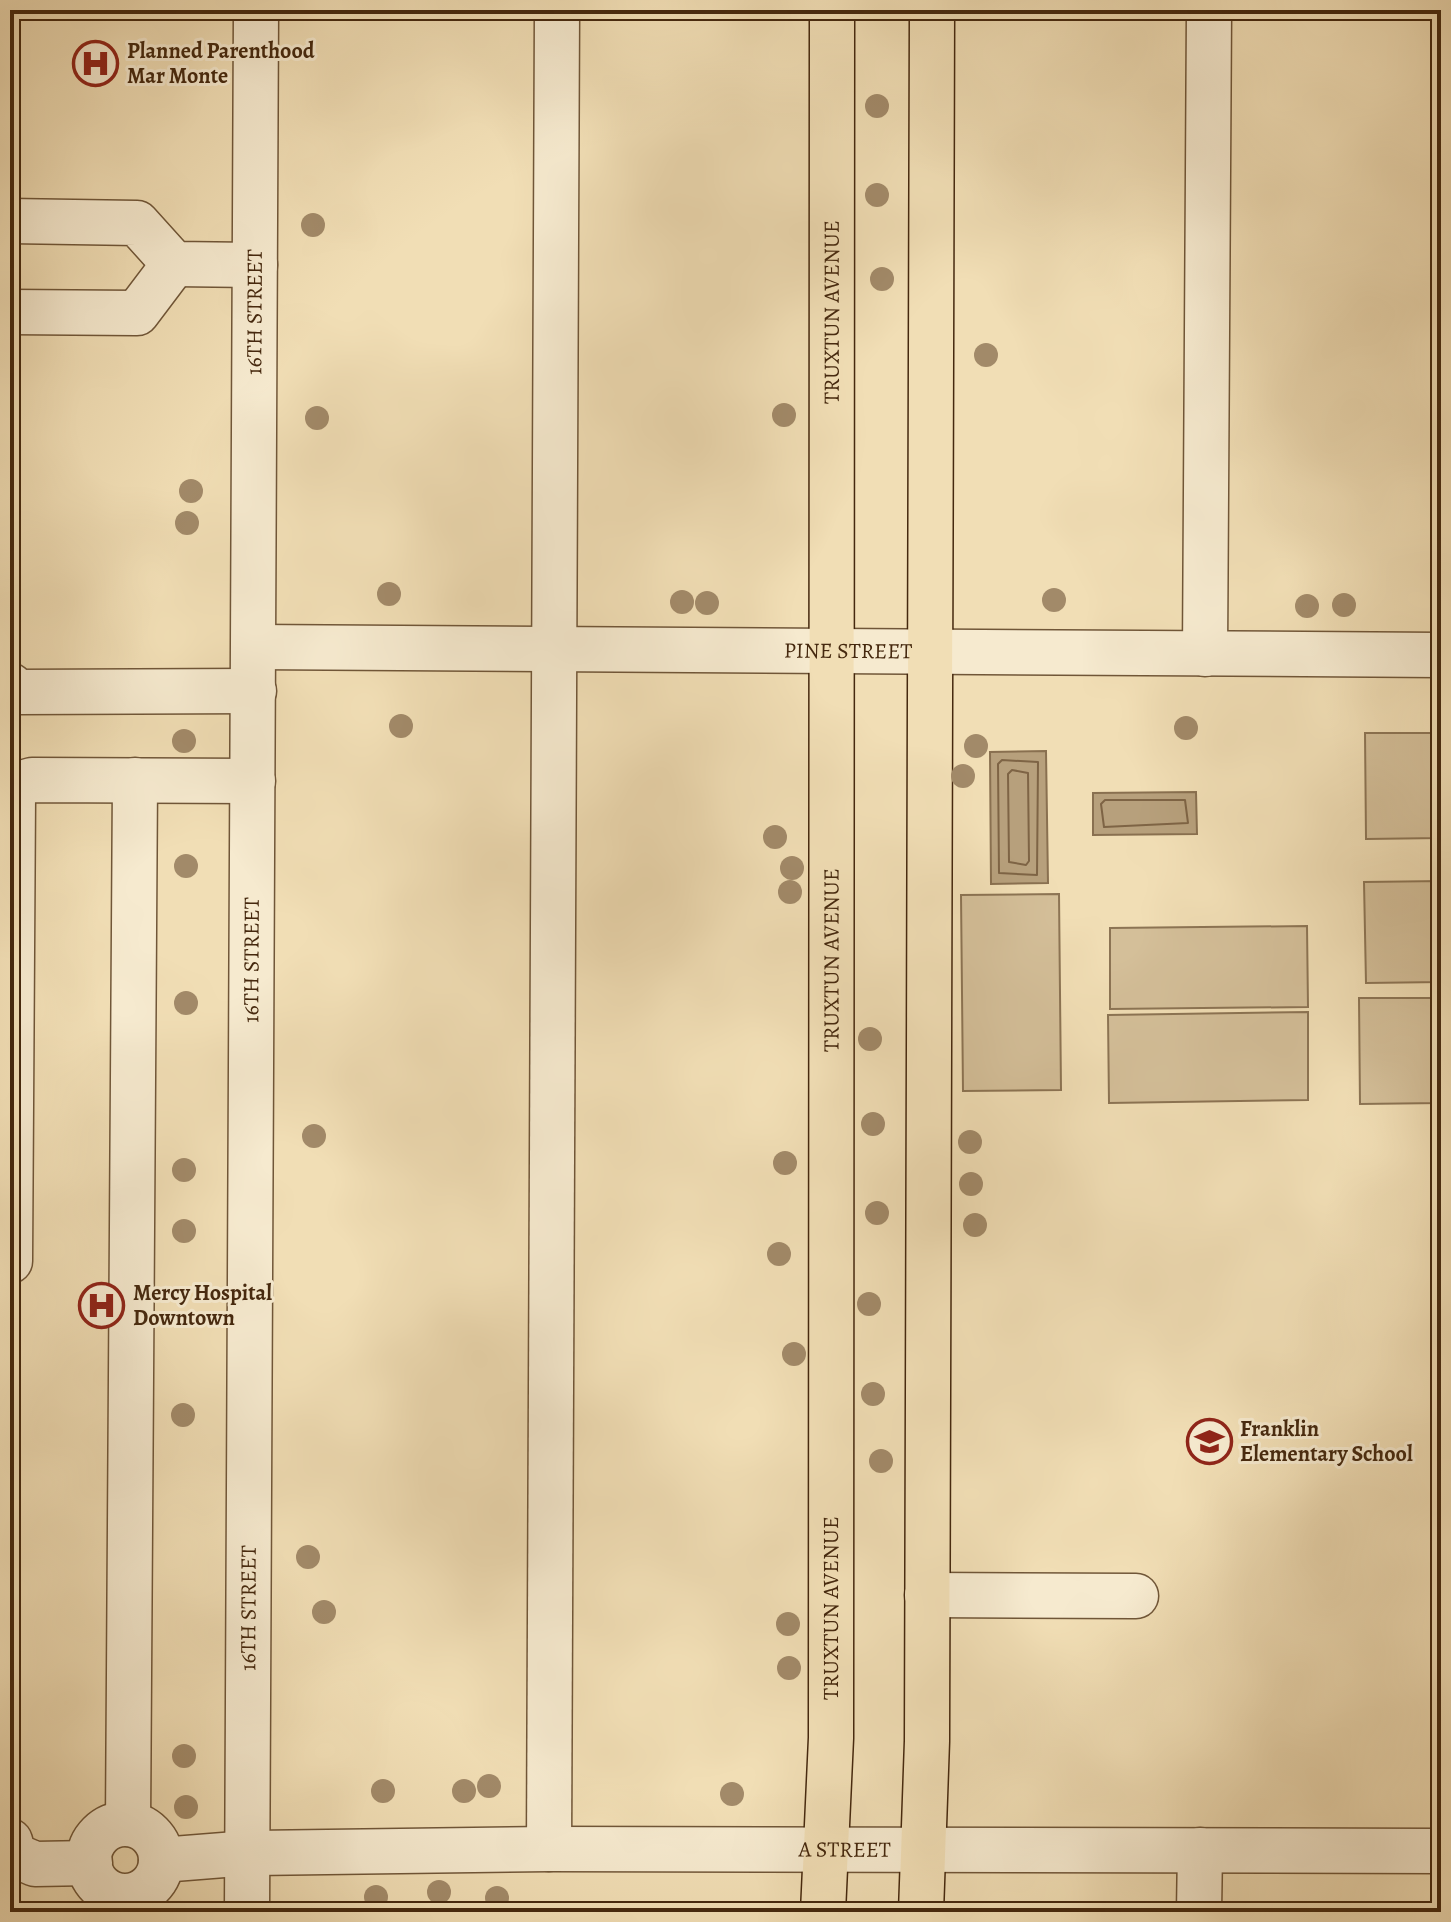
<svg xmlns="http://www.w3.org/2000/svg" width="1451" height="1922" font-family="Alegreya,serif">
  <rect width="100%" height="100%" fill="#f1deb5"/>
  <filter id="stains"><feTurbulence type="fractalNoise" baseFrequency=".0025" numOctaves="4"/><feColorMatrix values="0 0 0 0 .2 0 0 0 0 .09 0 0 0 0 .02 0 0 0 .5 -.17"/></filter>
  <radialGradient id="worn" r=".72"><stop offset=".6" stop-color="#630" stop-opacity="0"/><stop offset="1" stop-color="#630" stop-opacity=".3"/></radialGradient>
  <path fill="#d4bf99" stroke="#8c7454" stroke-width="2" d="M1365,733h76v105l-75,1z
    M1441,881v101l-75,1 -2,-101z
    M1059,894l2,196 -98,1 -2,-196z
    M1307,926l1,81 -198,2v-81z
    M1441,998v105l-81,1 -1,-106z
    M1308,1012v88l-199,3 -1,-88z"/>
  <path fill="#b7a07c" stroke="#897050" stroke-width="2" d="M1046,751l2,132 -57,1 -1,-132z
    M1196,792l1,42 -104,1v-42z"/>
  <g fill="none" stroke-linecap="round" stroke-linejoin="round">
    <path stroke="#7e6445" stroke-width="2" d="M1002,760l36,2 -1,113 -38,-2 -1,-109z
      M1012,770l16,3 1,88 -3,4 -17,-3 -1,-88z
      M1105,800h80l3,23 -84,4 -3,-23z"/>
    <defs>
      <g id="minor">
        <path d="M10,221l127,2 37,41 81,1"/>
        <path d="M10,312l127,1 37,-49"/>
        <path id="s1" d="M254,647l1187,8"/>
        <path d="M1205,654l4,-644"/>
        <path d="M10,685l8,7 236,-1"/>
        <path d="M10,1261l3,-465 5,-12 14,-4 221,1"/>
        <path d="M927,1595l209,1"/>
        <path d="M128,1824l7,-1044"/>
        <circle cx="125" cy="1860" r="36"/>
        <path d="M10,1841l4,14 21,9 55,-1"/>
        <path d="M549,1849l8,-1839"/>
        <path id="s2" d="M161,1860l88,-7 300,-4 892,2"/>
        <path id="s3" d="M247,1912l9,-1902"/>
        <path d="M1199,1912l1,-62"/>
      </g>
      <g id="major">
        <path id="s4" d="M823,1912l8,-174 1,-1728"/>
        <path d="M921,1912l6,-171 5,-1731"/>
      </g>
    </defs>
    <use href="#minor" stroke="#705638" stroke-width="47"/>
    <use href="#major" stroke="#45280e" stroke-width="47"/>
    <use href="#minor" stroke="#f6eacf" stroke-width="44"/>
    <use href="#major" stroke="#f1deb5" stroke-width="44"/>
  </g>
  <g fill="#a28a69">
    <circle cx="877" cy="106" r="12"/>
    <circle cx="877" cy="195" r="12"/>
    <circle cx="313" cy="225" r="12"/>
    <circle cx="882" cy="279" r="12"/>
    <circle cx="986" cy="355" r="12"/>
    <circle cx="784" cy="415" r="12"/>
    <circle cx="317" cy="418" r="12"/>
    <circle cx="191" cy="491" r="12"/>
    <circle cx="187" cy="523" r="12"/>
    <circle cx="389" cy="594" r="12"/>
    <circle cx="1054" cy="600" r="12"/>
    <circle cx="682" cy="602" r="12"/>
    <circle cx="707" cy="603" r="12"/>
    <circle cx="1344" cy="605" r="12"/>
    <circle cx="1307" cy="606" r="12"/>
    <circle cx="401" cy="726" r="12"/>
    <circle cx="1186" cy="728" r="12"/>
    <circle cx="184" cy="741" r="12"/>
    <circle cx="976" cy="746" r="12"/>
    <circle cx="963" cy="776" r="12"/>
    <circle cx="775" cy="837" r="12"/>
    <circle cx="186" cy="866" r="12"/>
    <circle cx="792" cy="868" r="12"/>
    <circle cx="790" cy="892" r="12"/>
    <circle cx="186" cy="1003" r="12"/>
    <circle cx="870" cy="1039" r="12"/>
    <circle cx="873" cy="1124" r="12"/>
    <circle cx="314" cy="1136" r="12"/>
    <circle cx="970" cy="1142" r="12"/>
    <circle cx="785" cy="1163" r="12"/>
    <circle cx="184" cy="1170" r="12"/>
    <circle cx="971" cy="1184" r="12"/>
    <circle cx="877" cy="1213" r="12"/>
    <circle cx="975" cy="1225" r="12"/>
    <circle cx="184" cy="1231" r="12"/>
    <circle cx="779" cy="1254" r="12"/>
    <circle cx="869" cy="1304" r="12"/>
    <circle cx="794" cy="1354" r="12"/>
    <circle cx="873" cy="1394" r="12"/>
    <circle cx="183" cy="1415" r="12"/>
    <circle cx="881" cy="1461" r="12"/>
    <circle cx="308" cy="1557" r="12"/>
    <circle cx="324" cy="1612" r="12"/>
    <circle cx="788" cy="1624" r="12"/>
    <circle cx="789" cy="1668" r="12"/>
    <circle cx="184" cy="1756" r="12"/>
    <circle cx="489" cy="1786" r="12"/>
    <circle cx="383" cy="1791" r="12"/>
    <circle cx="464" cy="1791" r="12"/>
    <circle cx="732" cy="1794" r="12"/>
    <circle cx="186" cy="1807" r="12"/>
    <circle cx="439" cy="1892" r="12"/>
    <circle cx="376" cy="1897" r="12"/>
    <circle cx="497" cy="1898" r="12"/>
  </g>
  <defs>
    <symbol id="hospital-ring" viewBox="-11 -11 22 22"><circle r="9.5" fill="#f6eacf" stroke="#8f2418" stroke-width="1.5"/><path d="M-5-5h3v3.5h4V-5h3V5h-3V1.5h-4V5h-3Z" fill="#8f2418"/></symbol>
    <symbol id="school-ring" viewBox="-11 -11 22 22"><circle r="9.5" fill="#f6eacf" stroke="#8f2418" stroke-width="1.5"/><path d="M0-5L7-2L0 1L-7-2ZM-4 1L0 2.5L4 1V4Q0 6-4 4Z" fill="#8f2418"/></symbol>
  </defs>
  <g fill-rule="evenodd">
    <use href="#hospital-ring" x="70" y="38" width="51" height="51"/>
    <use href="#hospital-ring" x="76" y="1280" width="51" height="51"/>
    <use href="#school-ring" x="1184" y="1416" width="51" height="51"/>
  </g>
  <g text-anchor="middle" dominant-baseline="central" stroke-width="6" stroke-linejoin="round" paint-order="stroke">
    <g font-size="22" font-weight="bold" fill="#45280e" stroke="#f6eacf" text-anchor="start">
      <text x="127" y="51">Planned Parenthood<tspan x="127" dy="25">Mar Monte</tspan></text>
      <text x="133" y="1293">Mercy Hospital<tspan x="133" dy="25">Downtown</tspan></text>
      <text x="1240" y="1429">Franklin<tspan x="1240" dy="25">Elementary School</tspan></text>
    </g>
    <g font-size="22" fill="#45280e" stroke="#f6eacf">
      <text stroke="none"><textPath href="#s3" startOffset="1600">16TH STREET</textPath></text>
      <text stroke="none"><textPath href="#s4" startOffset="1600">TRUXTUN AVENUE</textPath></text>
      <text stroke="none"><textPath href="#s1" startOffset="594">PINE STREET</textPath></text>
      <text stroke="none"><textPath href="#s3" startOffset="952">16TH STREET</textPath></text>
      <text stroke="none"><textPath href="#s4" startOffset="952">TRUXTUN AVENUE</textPath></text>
      <text stroke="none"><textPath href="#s3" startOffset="304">16TH STREET</textPath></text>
      <text stroke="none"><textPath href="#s4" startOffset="304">TRUXTUN AVENUE</textPath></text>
      <text stroke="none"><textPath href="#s2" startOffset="684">A STREET</textPath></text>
    </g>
  </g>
  <rect width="1451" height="1922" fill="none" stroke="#f1deb5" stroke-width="40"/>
  <rect x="12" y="12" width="1427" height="1898" fill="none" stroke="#45280e" stroke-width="4"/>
  <rect x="20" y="20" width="1411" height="1882" fill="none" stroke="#45280e" stroke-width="2"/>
  <rect width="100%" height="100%" filter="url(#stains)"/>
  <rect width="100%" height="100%" fill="url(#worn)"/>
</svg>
